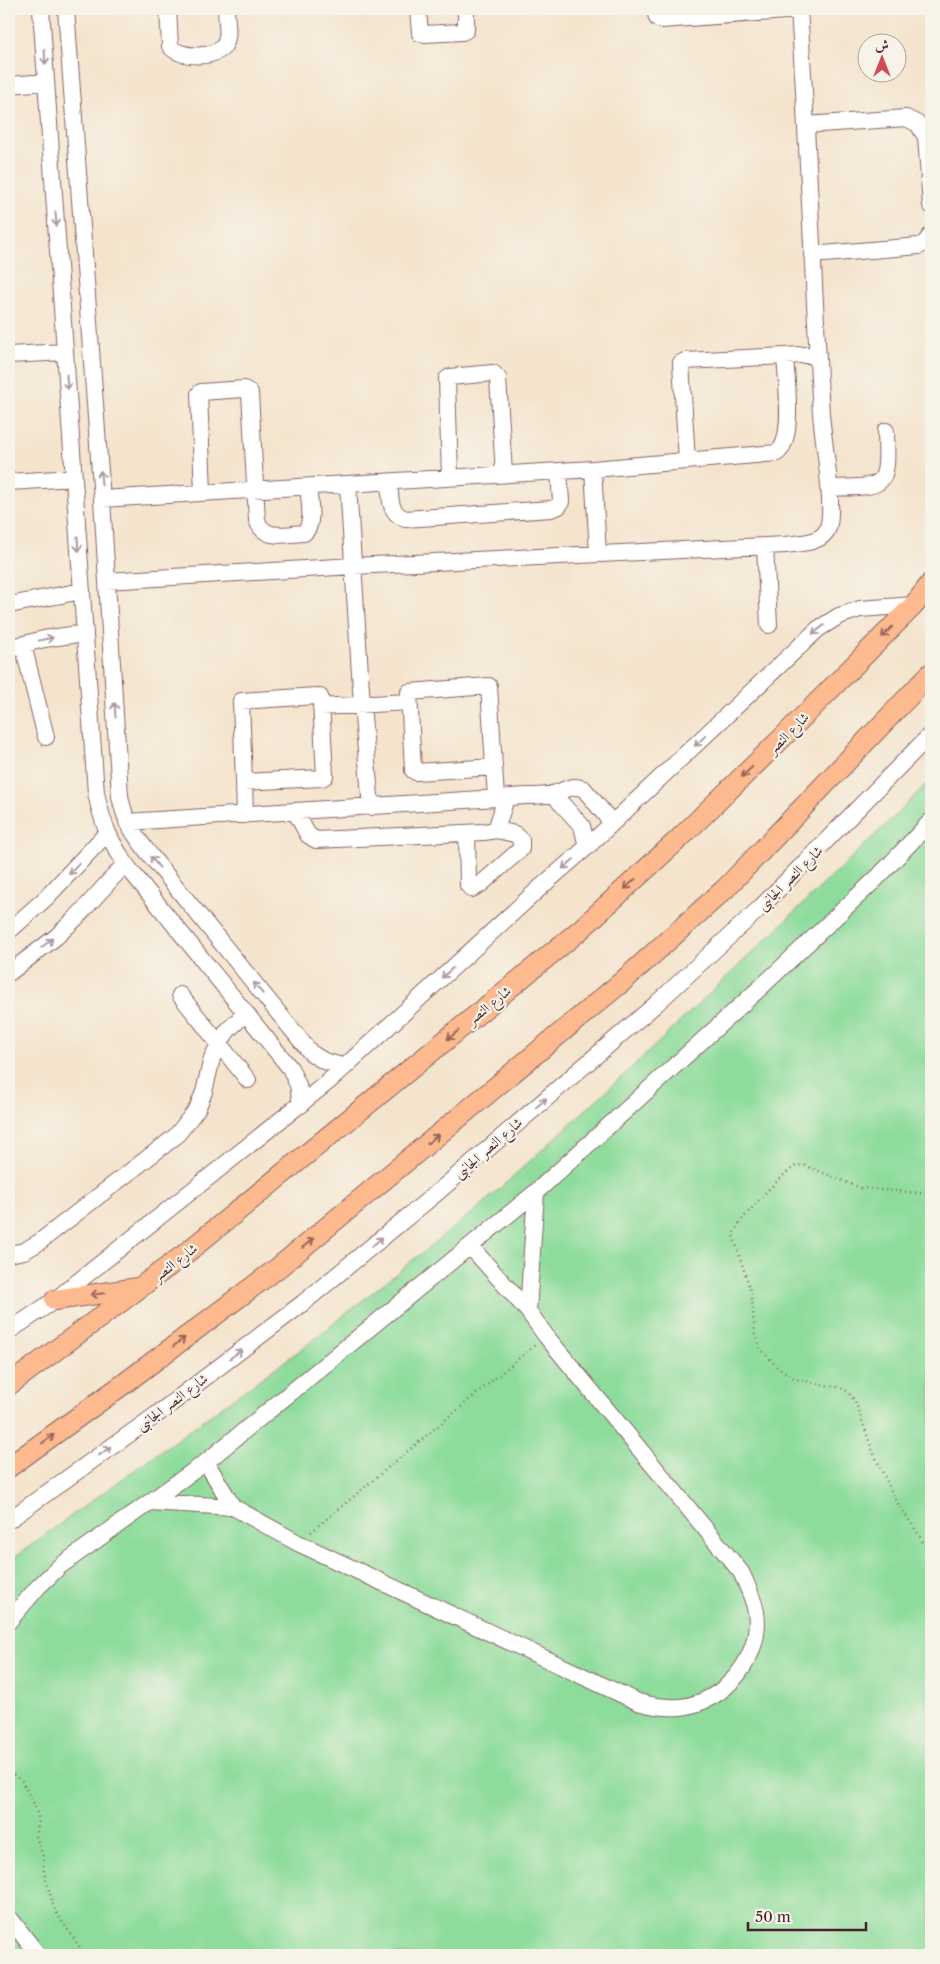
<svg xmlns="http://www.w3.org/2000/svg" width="940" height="1964" font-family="'Libre Caslon Text',Amiri,serif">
  <rect width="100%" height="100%" fill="#f7f3e8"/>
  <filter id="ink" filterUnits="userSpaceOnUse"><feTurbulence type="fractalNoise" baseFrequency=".02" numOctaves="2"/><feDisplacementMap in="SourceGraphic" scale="10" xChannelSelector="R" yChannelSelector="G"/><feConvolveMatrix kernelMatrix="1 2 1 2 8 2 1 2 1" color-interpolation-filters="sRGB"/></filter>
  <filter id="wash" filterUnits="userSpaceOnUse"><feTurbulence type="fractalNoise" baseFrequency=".0096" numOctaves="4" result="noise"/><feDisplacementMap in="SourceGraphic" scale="20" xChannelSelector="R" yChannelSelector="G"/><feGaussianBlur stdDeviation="1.12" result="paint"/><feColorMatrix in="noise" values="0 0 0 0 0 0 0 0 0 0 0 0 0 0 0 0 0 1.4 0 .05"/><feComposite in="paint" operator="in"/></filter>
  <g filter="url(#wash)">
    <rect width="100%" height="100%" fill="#f4e4cd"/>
    <path fill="#8ddc9b" stroke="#6c7e63" d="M931,779v1176h-922v-394l294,-213 179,-143 157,-144 258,-247z"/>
  </g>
  <g filter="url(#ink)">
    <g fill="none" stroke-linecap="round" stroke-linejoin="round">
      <defs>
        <path id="minor" d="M41,9l55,784c7,33 14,49 34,77l160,198 8,17 3,20
          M66,9l36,490 18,297c5,27 14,38 30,59l161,198 13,8 21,6
          M168,9l2,37c9,13 48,13 55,-2 5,-10 1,-24 1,-35
          M418,9l2,24 4,1 38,-2 4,-2v-21
          M655,9l2,9 4,2 138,-10
          M9,85l37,-3
          M806,125l100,-7 12,6 8,13 5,68
          M812,255l107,-9 6,-3 6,-8
          M9,355l56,-3
          M785,356l33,-2
          M593,469l184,-16c18,-13 9,-76 8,-97l-100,5 -4,2 6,98
          M450,478l-3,-99 3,-2 43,-4 5,5 6,96
          M9,482l65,-4
          M389,482c2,16 -1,30 16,37l146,-10 8,-3 2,-4 -2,-31
          M348,484l14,221 9,102
          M828,488c58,-2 60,3 58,-57
          M203,493l-4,-99 2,-2 43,-3 6,4 7,127c7,21 28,14 47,13 11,-9 5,-33 4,-46
          M102,499l491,-30 5,84
          M765,546l4,79
          M107,581l246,-15 432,-21c14,-2 37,-1 43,-17 7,-22 -5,-88 -7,-114 -8,-135 -13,-270 -22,-405
          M9,605l73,-14
          M23,645l23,92
          M9,648l35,-9 41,-6
          M489,686l5,81 -78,5 -3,-2 -4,-78z
          M316,696l4,1 1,4 4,75 -3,2 -78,4 -3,-81z
          M321,707l87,-5
          M494,767l2,31
          M244,782l1,33
          M555,794l4,7 23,25 5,21
          M295,811l13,24 8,5 168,-8 12,-2 10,-32
          M127,822l399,-26c9,0 21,0 30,-3 10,-3 16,-9 28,-4l28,34
          M467,833l1,52 4,4 9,-5 40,-35v-9l-6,-6 -19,-4
          M9,931l37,-33 61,-65
          M9,973l47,-36 20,-19 49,-54
          M180,995l68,85
          M9,1254l15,-3 14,-8 138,-107 21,-27 7,-17 8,-34 7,-14 9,-14 18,-17
          M528,1311l8,-119
          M9,1331l46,-31 273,-218 214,-196 45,-39 231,-218 21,-13 21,-7 54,-4
          M206,1462l27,45
          M150,1502l83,5 65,36 340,159c14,4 27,6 42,5 45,-4 83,-51 76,-95 -3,-15 -9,-27 -15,-40l-195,-236 -18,-25 -58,-65
          M9,1520l147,-105 147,-112 136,-112 217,-187 105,-97 170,-173
          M9,1621l29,-34 22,-21 146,-104 330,-270 224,-204 119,-112 52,-55
          M9,1917l29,38"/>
        <path id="major" d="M55,1300l83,-12
          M9,1385l176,-131 395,-324 102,-94 99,-97 133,-134 17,-22
          M9,1467l116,-84 154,-116 344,-286 103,-93 205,-215"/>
      </defs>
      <use href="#minor" stroke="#866464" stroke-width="18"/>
      <use href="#major" stroke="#866464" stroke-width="22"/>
      <path stroke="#866464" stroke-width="2.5" stroke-dasharray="1 4" stroke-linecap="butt" d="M931,1194l-70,-6 -55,-22c-4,-1 -8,-1 -12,1 -12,7 -58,55 -61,68l18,58 4,41 5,14 17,19 18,12 46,9 7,4 7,9 18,51 22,47 24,36 12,23
        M311,1532l224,-187
        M9,1772l13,9 13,25 4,14 -3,16 7,21 1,16 11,38 30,44"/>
      <use href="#minor" stroke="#fff" stroke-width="16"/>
      <use href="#major" stroke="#fcba8e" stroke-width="20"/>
    </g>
    <defs><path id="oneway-shaft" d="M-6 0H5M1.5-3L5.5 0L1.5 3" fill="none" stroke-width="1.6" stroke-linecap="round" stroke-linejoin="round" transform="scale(1.25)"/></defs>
    <g stroke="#ae9aa0">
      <use href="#oneway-shaft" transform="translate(45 57) rotate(86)"/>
      <use href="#oneway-shaft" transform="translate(56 219) rotate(86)"/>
      <use href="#oneway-shaft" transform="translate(67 382) rotate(86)"/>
      <use href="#oneway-shaft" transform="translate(101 478) rotate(-94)"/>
      <use href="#oneway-shaft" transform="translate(78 544) rotate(86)"/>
      <use href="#oneway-shaft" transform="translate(818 630) rotate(142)"/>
      <use href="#oneway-shaft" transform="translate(46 639) rotate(-11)"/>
      <use href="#oneway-shaft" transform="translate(115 710) rotate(-94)"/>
      <use href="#oneway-shaft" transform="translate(700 741) rotate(137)"/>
      <use href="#oneway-shaft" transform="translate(155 862) rotate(-129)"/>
      <use href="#oneway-shaft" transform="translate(568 864) rotate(140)"/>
      <use href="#oneway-shaft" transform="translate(74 869) rotate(133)"/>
      <use href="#oneway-shaft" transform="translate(47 943) rotate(-39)"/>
      <use href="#oneway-shaft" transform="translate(447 973) rotate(138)"/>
      <use href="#oneway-shaft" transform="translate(258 988) rotate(-129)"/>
      <use href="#oneway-shaft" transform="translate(541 1103) rotate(-41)"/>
      <use href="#oneway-shaft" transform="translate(377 1242) rotate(-40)"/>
      <use href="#oneway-shaft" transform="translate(236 1354) rotate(-37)"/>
      <use href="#oneway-shaft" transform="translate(105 1451) rotate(-36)"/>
    </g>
    <g stroke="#9a6558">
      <use href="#oneway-shaft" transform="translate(887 632) rotate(135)"/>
      <use href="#oneway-shaft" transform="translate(747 772) rotate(136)"/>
      <use href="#oneway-shaft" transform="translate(630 884) rotate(137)"/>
      <use href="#oneway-shaft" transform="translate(453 1035) rotate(141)"/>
      <use href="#oneway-shaft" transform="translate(433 1139) rotate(-40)"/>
      <use href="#oneway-shaft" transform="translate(308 1243) rotate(-40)"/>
      <use href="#oneway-shaft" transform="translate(98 1294) rotate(172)"/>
      <use href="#oneway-shaft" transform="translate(179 1342) rotate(-37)"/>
      <use href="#oneway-shaft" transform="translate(48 1439) rotate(-36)"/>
    </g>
  </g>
  <g text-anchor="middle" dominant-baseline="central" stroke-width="4.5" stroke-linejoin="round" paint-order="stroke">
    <g font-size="14" fill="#4a1f2b" stroke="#f7f3e8">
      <text transform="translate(788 733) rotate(-45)">شارع النصر</text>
      <text transform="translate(790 878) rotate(-45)">شارع النصر الجانبى</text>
      <text transform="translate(489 1005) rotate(-39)">شارع النصر</text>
      <text transform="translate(488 1148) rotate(-41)">شارع النصر الجانبى</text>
      <text transform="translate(175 1262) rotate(-38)">شارع النصر</text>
      <text transform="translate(172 1402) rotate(-37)">شارع النصر الجانبى</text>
    </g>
  </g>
  <rect width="940" height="1964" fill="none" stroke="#f7f3e8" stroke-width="30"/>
  <g transform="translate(882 58)"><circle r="24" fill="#f7f3e8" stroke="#b29e9c"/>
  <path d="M0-4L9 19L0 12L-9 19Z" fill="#d1495b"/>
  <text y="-8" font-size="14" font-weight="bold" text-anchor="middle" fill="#4a1f2b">ش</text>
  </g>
  <path d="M748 1922v8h118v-8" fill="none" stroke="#4a1f2b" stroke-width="2.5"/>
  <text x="755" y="1922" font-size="15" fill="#4a1f2b" stroke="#f7f3e8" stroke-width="4" paint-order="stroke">50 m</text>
</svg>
